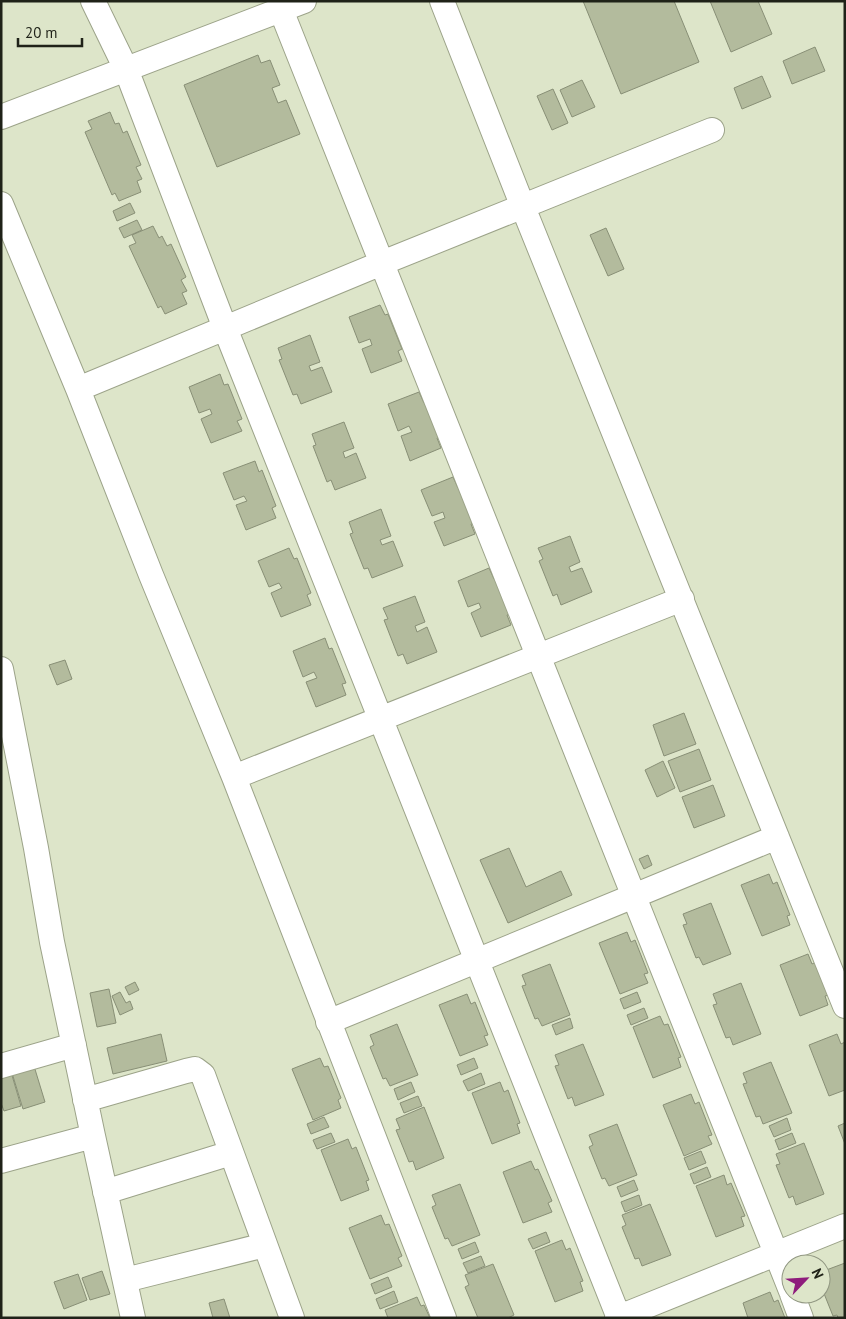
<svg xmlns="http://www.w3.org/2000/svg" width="846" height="1319" font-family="'PT Sans',sans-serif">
  <rect width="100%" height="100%" fill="#dde5c9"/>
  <path fill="#b3bb9d" stroke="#888f76" d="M583,1h91l25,61 -78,32z
    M710,1h48l14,33 -41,18z
    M815,47l10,24 -33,13 -9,-23z
    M258,55l3,8 9,-3 10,25 -8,3 6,15 8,-3 14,34 -83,33 -33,-82z
    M762,76l9,21 -29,12 -8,-21z
    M582,80l13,27 -23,10 -12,-27z
    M553,89l15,34 -16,7 -15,-34z
    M110,112l5,12 4,-1 4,10 4,-2 14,34 -5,2 6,12 -5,2 4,11 -22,9 -4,-8 -3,2 -27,-63 7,-3 -4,-8z
    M130,203l5,10 -18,8 -4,-10z
    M137,220l5,10 -18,8 -5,-10z
    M153,226l6,12 3,-2 5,10 4,-2 15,33 -5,3 6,11 -5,2 5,11 -22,10 -4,-8 -3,2 -29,-62 7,-3 -4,-8z
    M606,228l18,41 -16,7 -18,-41z
    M380,305l5,10 3,-1 14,35 -4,2 4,10 -31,12 -9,-24 10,-4 -2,-6 -11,4 -10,-26z
    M310,335l10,27 -11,4 2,5 11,-4 10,25 -31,12 -4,-10 -4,1 -14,-35 3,-1 -4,-11z
    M220,374l4,11 4,-1 14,35 -5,2 5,10 -31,12 -10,-24 11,-5 -2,-5 -11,4 -10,-26z
    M419,392l5,11 3,-2 14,36 -4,1 4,10 -31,13 -9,-25 11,-4 -3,-6 -11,5 -10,-27z
    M344,422l10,26 -11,4 2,6 11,-5 10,25 -31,12 -4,-10 -4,2 -14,-36 3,-1 -4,-11z
    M255,461l4,11 3,-2 14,36 -4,2 4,10 -30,12 -10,-25 11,-4 -3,-5 -10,4 -11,-27z
    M453,477l5,11 3,-1 14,35 -4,2 4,10 -31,12 -10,-24 11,-4 -2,-6 -11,4 -11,-26z
    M381,509l10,27 -11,4 2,5 11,-4 10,25 -31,12 -4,-10 -4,1 -14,-35 3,-1 -4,-11z
    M570,536l10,26 -11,5 2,5 11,-4 10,24 -31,13 -4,-11 -4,2 -14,-35 4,-2 -5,-11z
    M289,548l5,11 3,-1 14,35 -4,2 4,10 -30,12 -10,-24 11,-5 -3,-5 -10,4 -11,-26z
    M489,568l5,11 3,-1 14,35 -4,2 4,10 -30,12 -10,-24 10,-5 -2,-5 -11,4 -10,-26z
    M415,596l10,26 -10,4 2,6 10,-5 10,25 -30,12 -4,-10 -5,2 -14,-36 4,-1 -5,-11z
    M325,638l4,11 3,-1 14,35 -4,1 4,11 -30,12 -10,-25 11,-4 -3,-6 -11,5 -10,-26z
    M65,660l7,19 -15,6 -8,-20z
    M684,713l12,31 -32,12 -11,-31z
    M699,749l12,31 -31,12 -12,-31z
    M663,761l12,27 -18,9 -12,-27z
    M713,785l12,31 -31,12 -12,-31z
    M509,848l17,39 35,-16 11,24 -64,28 -28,-63z
    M648,855l4,10 -8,4 -5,-10z
    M769,874l4,10 4,-2 13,33 -3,1 3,9 -28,11 -21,-51z
    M711,903l20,51 -28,11 -4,-8 -3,1 -13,-33 4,-1 -4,-10z
    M627,932l4,10 4,-2 13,33 -4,1 4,9 -28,11 -21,-51z
    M808,954l4,10 4,-2 13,33 -4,1 3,9 -28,11 -20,-51z
    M550,964l20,51 -28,11 -4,-8 -3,1 -13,-33 4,-1 -4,-10z
    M135,982l4,8 -10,5 -4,-8z
    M741,983l20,51 -28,11 -3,-8 -4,1 -13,-33 4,-1 -4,-10z
    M109,989l7,34 -19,4 -7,-34z
    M120,992l6,11 4,-2 3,8 -13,6 -8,-19z
    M637,992l4,10 -17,7 -4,-10z
    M467,994l4,10 4,-2 13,33 -4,1 4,9 -28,11 -21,-51z
    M644,1008l4,10 -17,7 -4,-10z
    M660,1016l4,9 4,-1 13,33 -3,1 3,9 -28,11 -20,-51z
    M570,1018l3,10 -17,7 -4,-10z
    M397,1024l21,51 -28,11 -4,-8 -3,1 -13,-32 4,-2 -4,-10z
    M161,1034l6,27 -54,13 -6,-26z
    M837,1034l4,10 4,-2v48l-16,6 -20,-51z
    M583,1044l21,51 -29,11 -3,-9 -4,2 -13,-33 4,-1 -4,-10z
    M320,1058l4,9 4,-1 13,32 -3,2 3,8 -28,12 -21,-51z
    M474,1058l4,10 -17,7 -4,-10z
    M771,1062l21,51 -29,11 -3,-8 -4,1 -13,-33 4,-1 -4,-10z
    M34,1066l11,36 -22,7 -11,-36z
    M11,1072l10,34 -17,5 -3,-8v-28z
    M481,1073l4,11 -17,7 -5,-10z
    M411,1082l4,10 -17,8 -4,-11z
    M500,1082l4,10 4,-2 12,33 -3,1 3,9 -28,11 -20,-51z
    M691,1094l4,10 4,-2 13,33 -4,1 4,8 -28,12 -21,-51z
    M418,1096l4,10 -18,7 -4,-10z
    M424,1107l20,51 -28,12 -3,-9 -4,1 -13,-32 4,-1 -4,-10z
    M324,1117l5,10 -18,7 -4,-10z
    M787,1118l4,12 -17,7 -5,-11z
    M845,1123v21l-7,-18z
    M617,1124l20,51 -28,11 -4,-8 -3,1 -13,-32 4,-2 -4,-10z
    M331,1133l4,9 -18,7 -4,-9z
    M792,1133l4,10 -17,7 -4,-10z
    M348,1139l4,10 4,-2 13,33 -3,1 3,9 -28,11 -20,-51z
    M804,1143l20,51 -28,11 -3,-9 -4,2 -13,-33 4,-1 -4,-10z
    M701,1151l5,12 -17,7 -5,-12z
    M531,1161l4,9 3,-1 14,32 -4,2 4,9 -29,11 -20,-51z
    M707,1167l4,10 -17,7 -4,-10z
    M724,1175l3,10 4,-2 14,33 -4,1 3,9 -28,11 -20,-51z
    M634,1180l4,10 -17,7 -4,-10z
    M460,1184l20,51 -28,11 -4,-8 -3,1 -13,-32 4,-2 -4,-10z
    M639,1195l3,10 -17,7 -4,-10z
    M650,1204l21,51 -29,11 -3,-8 -4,1 -13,-32 4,-2 -4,-10z
    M381,1215l4,10 4,-1 13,32 -4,2 4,8 -32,13 -21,-51z
    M546,1232l4,10 -17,7 -5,-10z
    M562,1240l4,10 4,-2 13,33 -3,1 3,9 -28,11 -20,-51z
    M475,1242l4,10 -17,7 -4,-10z
    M481,1256l4,10 -17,7 -5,-10z
    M845,1263v55h-7l-1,-3 -4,1 -12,-30v-3l3,-1 -3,-10z
    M493,1264l21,51 -6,3h-30l-13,-31 4,-2 -4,-10z
    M102,1271l8,23 -20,6 -8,-22z
    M78,1274l9,26 -23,9 -10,-27z
    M388,1277l4,10 -17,7 -4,-10z
    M394,1291l4,11 -18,7 -4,-10z
    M770,1292l4,10 4,-2 7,18h-37l-5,-15z
    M417,1297l4,9 3,-1 6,13h-42l-3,-8z
    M224,1299l6,19h-17l-4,-15z"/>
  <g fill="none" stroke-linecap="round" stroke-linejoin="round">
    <defs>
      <path id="minor" d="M93,1l33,68 99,259 394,990
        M442,1l81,206 322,799
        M281,10l510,1281
        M1,117l303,-116
        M1,204l77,185 73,186 83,202 210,541
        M78,389l304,-126 330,-133
        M1,669l35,179 16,94 41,194 40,182
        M234,777l448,-178
        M328,1022l449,-185
        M1,1066l73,-21
        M85,1100l101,-29 9,-2 8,6 89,243
        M1,1161l92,-25
        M105,1192l126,-39
        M125,1280l140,-35
        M792,1294l9,24
        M617,1318l228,-92"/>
    </defs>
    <use href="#minor" stroke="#9ca389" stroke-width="26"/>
    <use href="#minor" stroke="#fff" stroke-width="24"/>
  </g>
  <rect width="846" height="1319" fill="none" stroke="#1f2218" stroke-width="5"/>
  <g transform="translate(806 1279) rotate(65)"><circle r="24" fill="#dde5c9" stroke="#919782"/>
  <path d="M0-4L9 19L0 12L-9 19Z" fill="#8e1b7c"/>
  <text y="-8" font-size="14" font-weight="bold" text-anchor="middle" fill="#1f2218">N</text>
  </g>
  <path d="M18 38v8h64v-8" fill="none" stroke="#1f2218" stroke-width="2.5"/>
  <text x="25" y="38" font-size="15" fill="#1f2218" stroke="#dde5c9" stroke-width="4" paint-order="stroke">20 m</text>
</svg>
